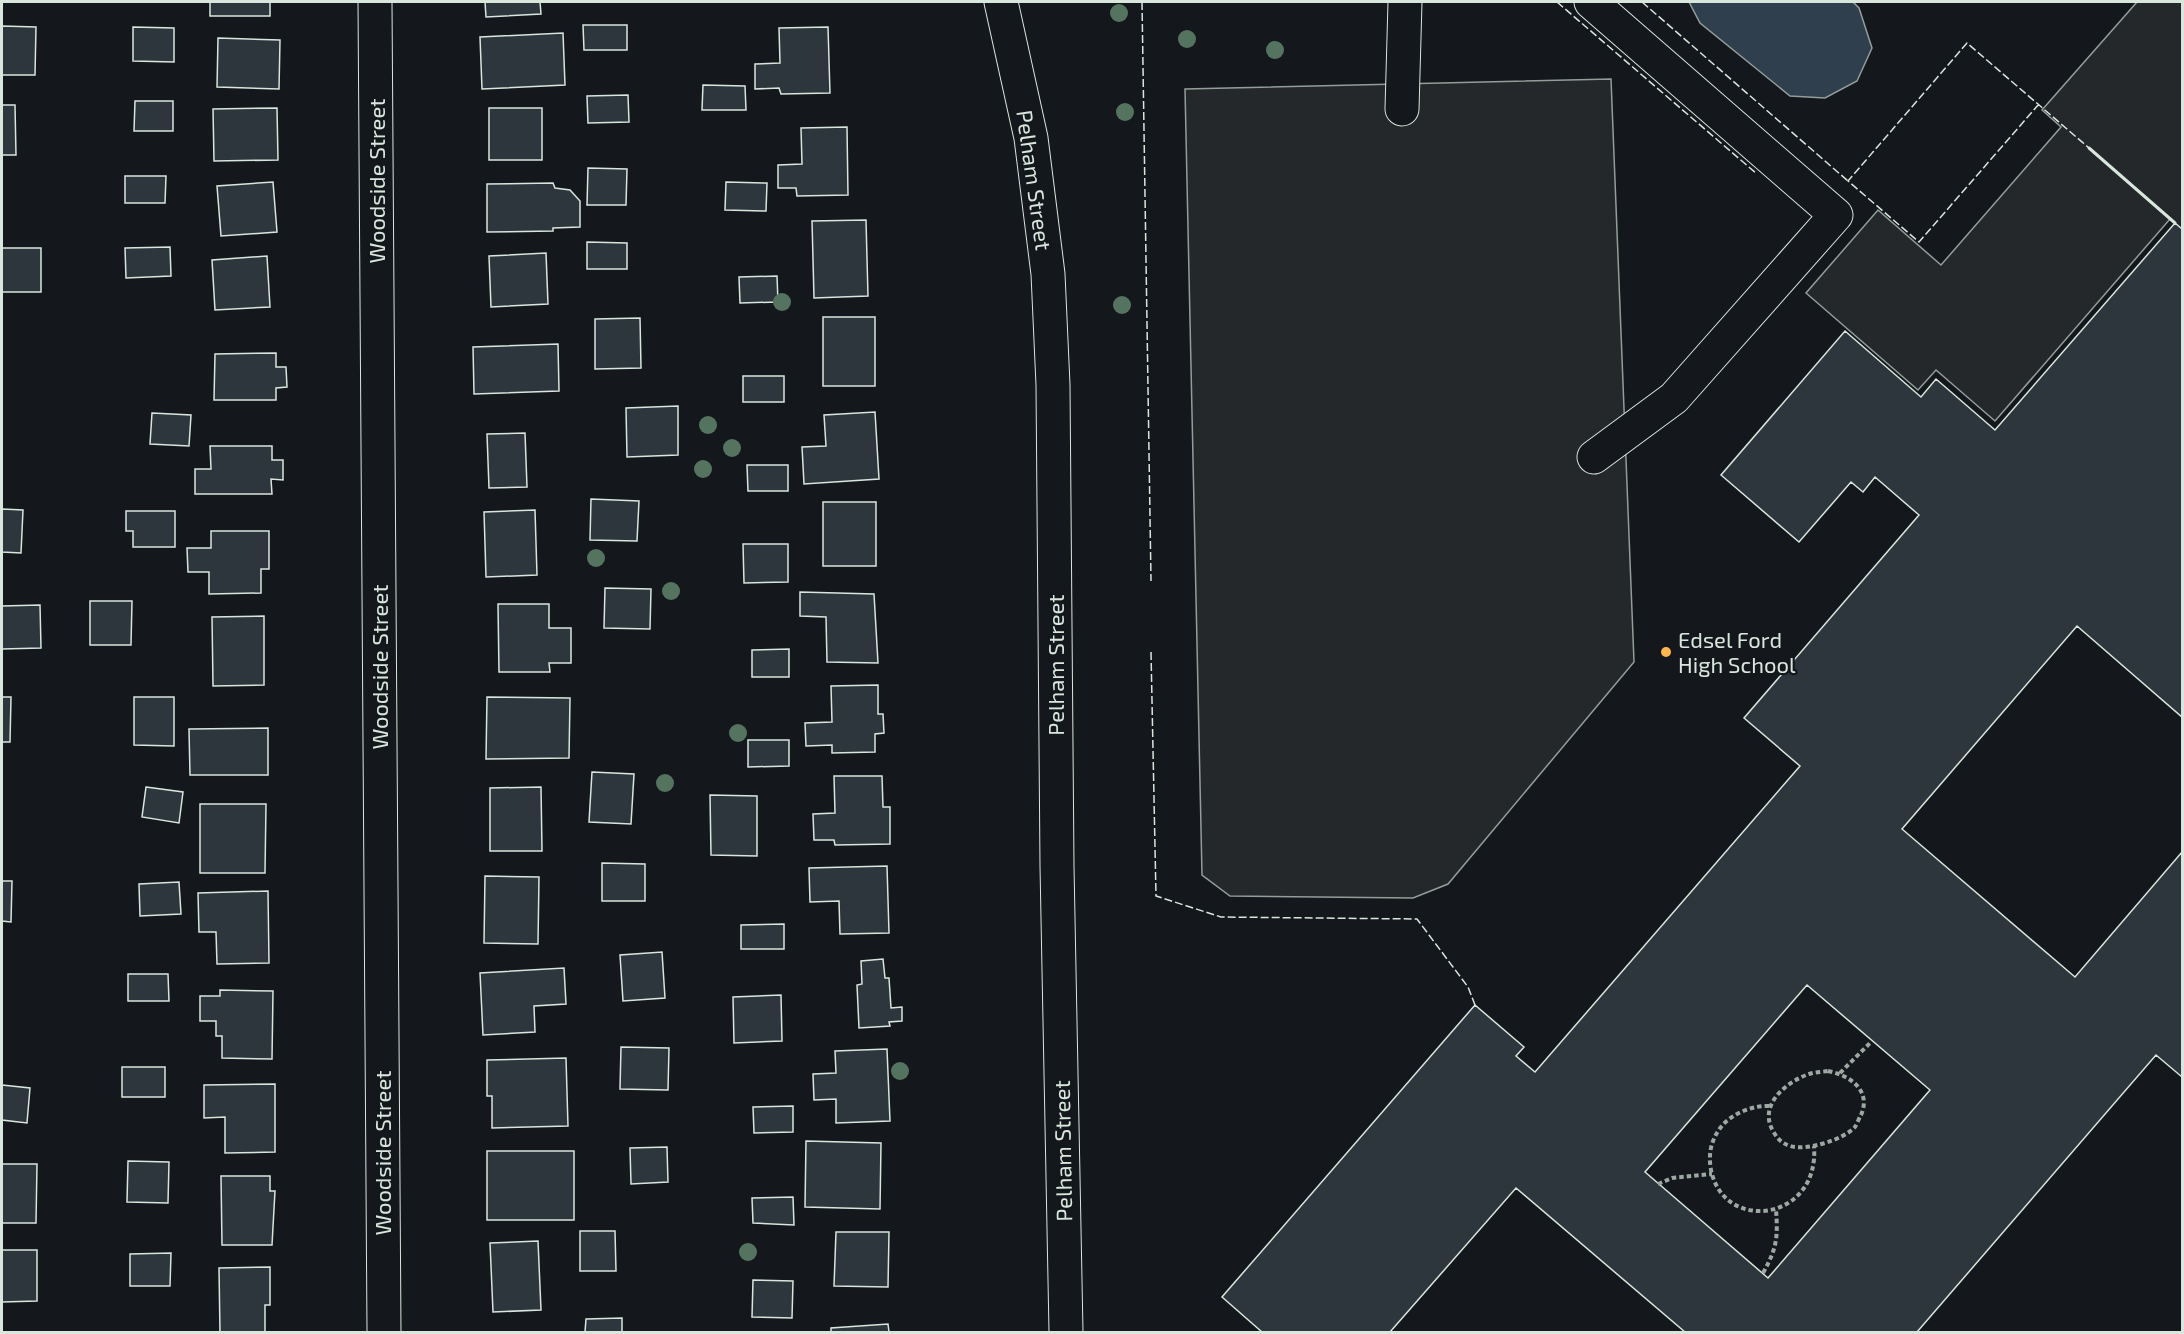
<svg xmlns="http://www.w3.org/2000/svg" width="2184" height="1334" font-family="'Exo 2',sans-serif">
  <rect width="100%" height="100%" fill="#14181c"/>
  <path fill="#24282b" stroke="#939e99" stroke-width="1.5" d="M2137,2h45v227l-12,-10 -175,202 -59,-51 -18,20 -112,-97 72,-83 63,55 120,-138 -19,-17z
    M1611,79l23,583 -186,222 -35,14 -183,-2 -28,-21 -17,-786z"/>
  <path fill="#2f3f4d" stroke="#939e99" stroke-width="1.5" d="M1689,2h164l6,6 13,40 -15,33 -32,17 -35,-2 -90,-73z"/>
  <path fill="#2c363c" stroke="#d8e6dc" stroke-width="1.5" fill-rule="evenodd" d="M210,2h60v14h-60z
    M485,2h55l1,12 -55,3z
    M583,25h44v25h-43z
    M2,26l34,1 -1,48h-33z
    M133,27l41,1v34l-41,-1z
    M828,27l2,66 -49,1 -2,-6 -24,1v-25l25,-1 -1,-35z
    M563,33l2,52 -83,4 -2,-52z
    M218,38l62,2 -1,49 -62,-2z
    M703,85l42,1 1,24h-44z
    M628,95l1,27 -41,1 -1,-27z
    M135,101h38v30h-39z
    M2,105h13l1,50h-14z
    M277,108l1,52 -64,1 -1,-52z
    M489,108h53v52h-53z
    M847,127l1,68 -51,1 -1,-8h-18v-23l24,-1 -1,-36z
    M588,168l39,1 -1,36h-39z
    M125,176h41l-1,27h-40z
    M273,182l4,50 -56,4 -4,-50z
    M726,182l41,1 -1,28 -41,-1z
    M553,183l2,5 15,2 10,11v26l-27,1v3l-66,1v-48z
    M866,220l2,76 -54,2 -2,-77z
    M2175,223l7,6v488l-105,-91 -175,203 173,148 107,-125v225l-26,-22 -239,277h-232l-169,-144 -126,144h-128l-40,-35 253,-292 49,42 -8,9 19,16 265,-306 -56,-48 175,-203 -44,-38 -12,15 -12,-10 -52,60 -78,-67 124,-144 76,66 15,-18 59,51zM1807,985l123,105 -162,188 -123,-106z
    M587,242l40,1v26h-40z
    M170,247l1,29 -45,2 -1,-30z
    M2,248h39v44h-39z
    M546,253l2,51 -57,3 -2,-51z
    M267,256l3,51 -55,3 -3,-50z
    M777,276l1,26 -38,1 -1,-26z
    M823,317h52v69h-52z
    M640,318l1,50 -46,1v-50z
    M558,344l1,47 -85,3 -1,-47z
    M276,353v14h10l1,20 -11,1v12h-62l1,-46z
    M743,376h41v26h-41z
    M678,406v49l-51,2 -1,-49z
    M875,412l4,67 -75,5 -2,-37 24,-1 -2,-31z
    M152,413l39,2 -2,31 -39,-2z
    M525,433l2,54 -38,1 -2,-54z
    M210,446h62v14h11v20l-12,-1 1,15h-77v-25h16z
    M747,465h41v26h-40z
    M591,499l48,2 -2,40 -47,-1z
    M823,502h53v64h-53z
    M2,509l21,1 -2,43 -19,-1z
    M535,510l2,65 -51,2 -2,-65z
    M126,511h49v36h-42v-16h-7z
    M211,531h58v38h-8v24l-52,1v-22h-21l-1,-24h24z
    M743,544h45v38l-44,1z
    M605,588l46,1 -1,40 -46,-1z
    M800,592l74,2 4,69 -51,-1 -1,-45 -26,-1z
    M90,601h42l-1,44h-41z
    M498,604h51v24h22v35h-22l1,9h-51z
    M40,605l1,43 -39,1v-43z
    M264,616v69l-51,1 -1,-69z
    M789,649v28h-37v-27z
    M878,685v29h5l1,19 -9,1v18l-43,1v-8l-26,1 -1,-23 27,-1 -1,-36z
    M2,697h9l-1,45h-8z
    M134,697h40v49l-40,-1z
    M487,697l83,1 -1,60 -83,1z
    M268,728v47h-78l-1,-46z
    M748,740h41v26l-41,1z
    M592,772l42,2 -3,50 -42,-2z
    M834,776h48l1,31h7v37l-55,1 -1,-5h-20l-1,-26 22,-1z
    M146,787l37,5 -4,31 -37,-6z
    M541,787l1,64h-52v-63z
    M710,795l47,1v60l-46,-1z
    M200,804h66l-1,69h-65z
    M602,863l43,1v37h-43z
    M887,866l2,67 -49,1 -1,-33 -29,1 -1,-34z
    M485,876l54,1 -1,67 -54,-1z
    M2,881h10l-1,41 -9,-1z
    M179,882l2,32 -41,2 -1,-32z
    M268,891l1,72 -52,1 -1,-32h-17l-1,-39z
    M784,924v25h-43v-24z
    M662,952l3,46 -42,3 -3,-46z
    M883,959l2,19h4l2,30 11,-1v14l-13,1 1,4 -31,2 -2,-43 5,-1 -1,-23z
    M564,968l2,36 -32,2 1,26 -52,3 -3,-62z
    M128,974h40l1,27h-41z
    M220,990l53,1 -1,68 -50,-1v-22h-6v-15h-16v-25h20z
    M781,995l1,46 -48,2 -1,-46z
    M621,1047l48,1 -1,42 -48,-1z
    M887,1049l3,72 -54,2v-24l-22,1 -1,-26 23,-1 -1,-22z
    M566,1058l2,68 -76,2v-32h-5v-36z
    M122,1067h43v30h-43z
    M275,1084v68l-50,1v-36l-21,1v-33z
    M2,1085l28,3 -3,35 -25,-3z
    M793,1106v26l-39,1 -1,-26z
    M806,1141l75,2 -1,66 -75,-2z
    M667,1147l1,35 -37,2 -1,-36z
    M487,1151h87v69h-87z
    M128,1161l41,1 -1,41 -41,-1z
    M2,1164h35l-1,59h-34z
    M221,1176h49v15h5l-3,54h-50z
    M793,1197l1,28 -41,-2 -1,-25z
    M580,1231h35l1,40h-36z
    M836,1232h53l-1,55 -54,-1z
    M538,1241l3,69 -48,2 -3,-69z
    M2,1250h35v51l-35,1z
    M171,1253l-1,33h-40v-32z
    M270,1267v38h-5v27h-45l-1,-64z
    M753,1280l40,1 -1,37 -40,-1z
    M622,1318v14h-37l1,-13z
    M888,1324l1,8h-58v-4z"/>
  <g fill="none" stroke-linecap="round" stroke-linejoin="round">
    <defs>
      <path id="minor" d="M375,2l9,1330
        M1001,2l30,136 17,136 5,111 4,481 9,466
        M1591,2l245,213 -162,183 -80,59
        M1402,109l3,-107"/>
    </defs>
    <use href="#minor" stroke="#d8e6dc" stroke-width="35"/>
    <path stroke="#9da8a2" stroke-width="4" stroke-dasharray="4.5 3" stroke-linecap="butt" d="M1828,1071c21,4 44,19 33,44 -2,3 -4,9 -6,12 -12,13 -49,24 -65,19 -9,-3 -13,-8 -17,-15 -15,-26 13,-49 36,-57 6,-2 13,-2 19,-3z
      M1840,1073l32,-32
      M1769,1106c-16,-1 -38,8 -48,21 -10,13 -13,27 -10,43 13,64 109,51 103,-24
      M1658,1184l14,-6 40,-4
      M1763,1273c14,-25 15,-35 13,-64"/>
    <use href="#minor" stroke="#14181c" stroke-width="33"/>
    <path stroke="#d8e6dc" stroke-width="1.5" stroke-dasharray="8 3" stroke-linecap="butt" d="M1142,2l9,579
      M1557,2l200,172
      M1642,2l206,179
      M2039,104l-120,138 -71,-61 119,-138 122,105
      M1151,652l5,244 65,21 196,2 51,68 7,18"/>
    <path stroke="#d8e6dc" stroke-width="3" d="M2089,148l86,75"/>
  </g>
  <g fill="#55745f">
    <circle cx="1119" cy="13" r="9"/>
    <circle cx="1187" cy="39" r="9"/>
    <circle cx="1275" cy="50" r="9"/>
    <circle cx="1125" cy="112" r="9"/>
    <circle cx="782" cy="302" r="9"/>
    <circle cx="1122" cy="305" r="9"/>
    <circle cx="708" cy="425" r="9"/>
    <circle cx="732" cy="448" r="9"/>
    <circle cx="703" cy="469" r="9"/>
    <circle cx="596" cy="558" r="9"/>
    <circle cx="671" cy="591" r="9"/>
    <circle cx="738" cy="733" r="9"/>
    <circle cx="665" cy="783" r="9"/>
    <circle cx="900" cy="1071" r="9"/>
    <circle cx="748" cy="1252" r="9"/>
  </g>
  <circle fill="#ffb74d" stroke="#14181c" stroke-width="2" cx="1666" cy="652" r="6"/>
  <g text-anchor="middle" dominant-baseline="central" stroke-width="4.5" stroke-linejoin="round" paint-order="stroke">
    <g font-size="22" fill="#d8e6dc" stroke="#14181c">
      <text transform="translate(1035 180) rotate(82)">Pelham Street</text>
      <text transform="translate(376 181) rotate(-90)">Woodside Street</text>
      <text transform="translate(1055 665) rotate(-90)">Pelham Street</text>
      <text transform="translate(379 667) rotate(-90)">Woodside Street</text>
      <text transform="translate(1062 1151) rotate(-91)">Pelham Street</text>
      <text transform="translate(382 1153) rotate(-90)">Woodside Street</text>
    </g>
    <g font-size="22" fill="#d8e6dc" stroke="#14181c" text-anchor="start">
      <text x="1678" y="639">Edsel Ford<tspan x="1678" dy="25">High School</tspan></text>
    </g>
  </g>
  <rect width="2184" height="1334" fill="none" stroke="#d8e6dc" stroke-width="6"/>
</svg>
